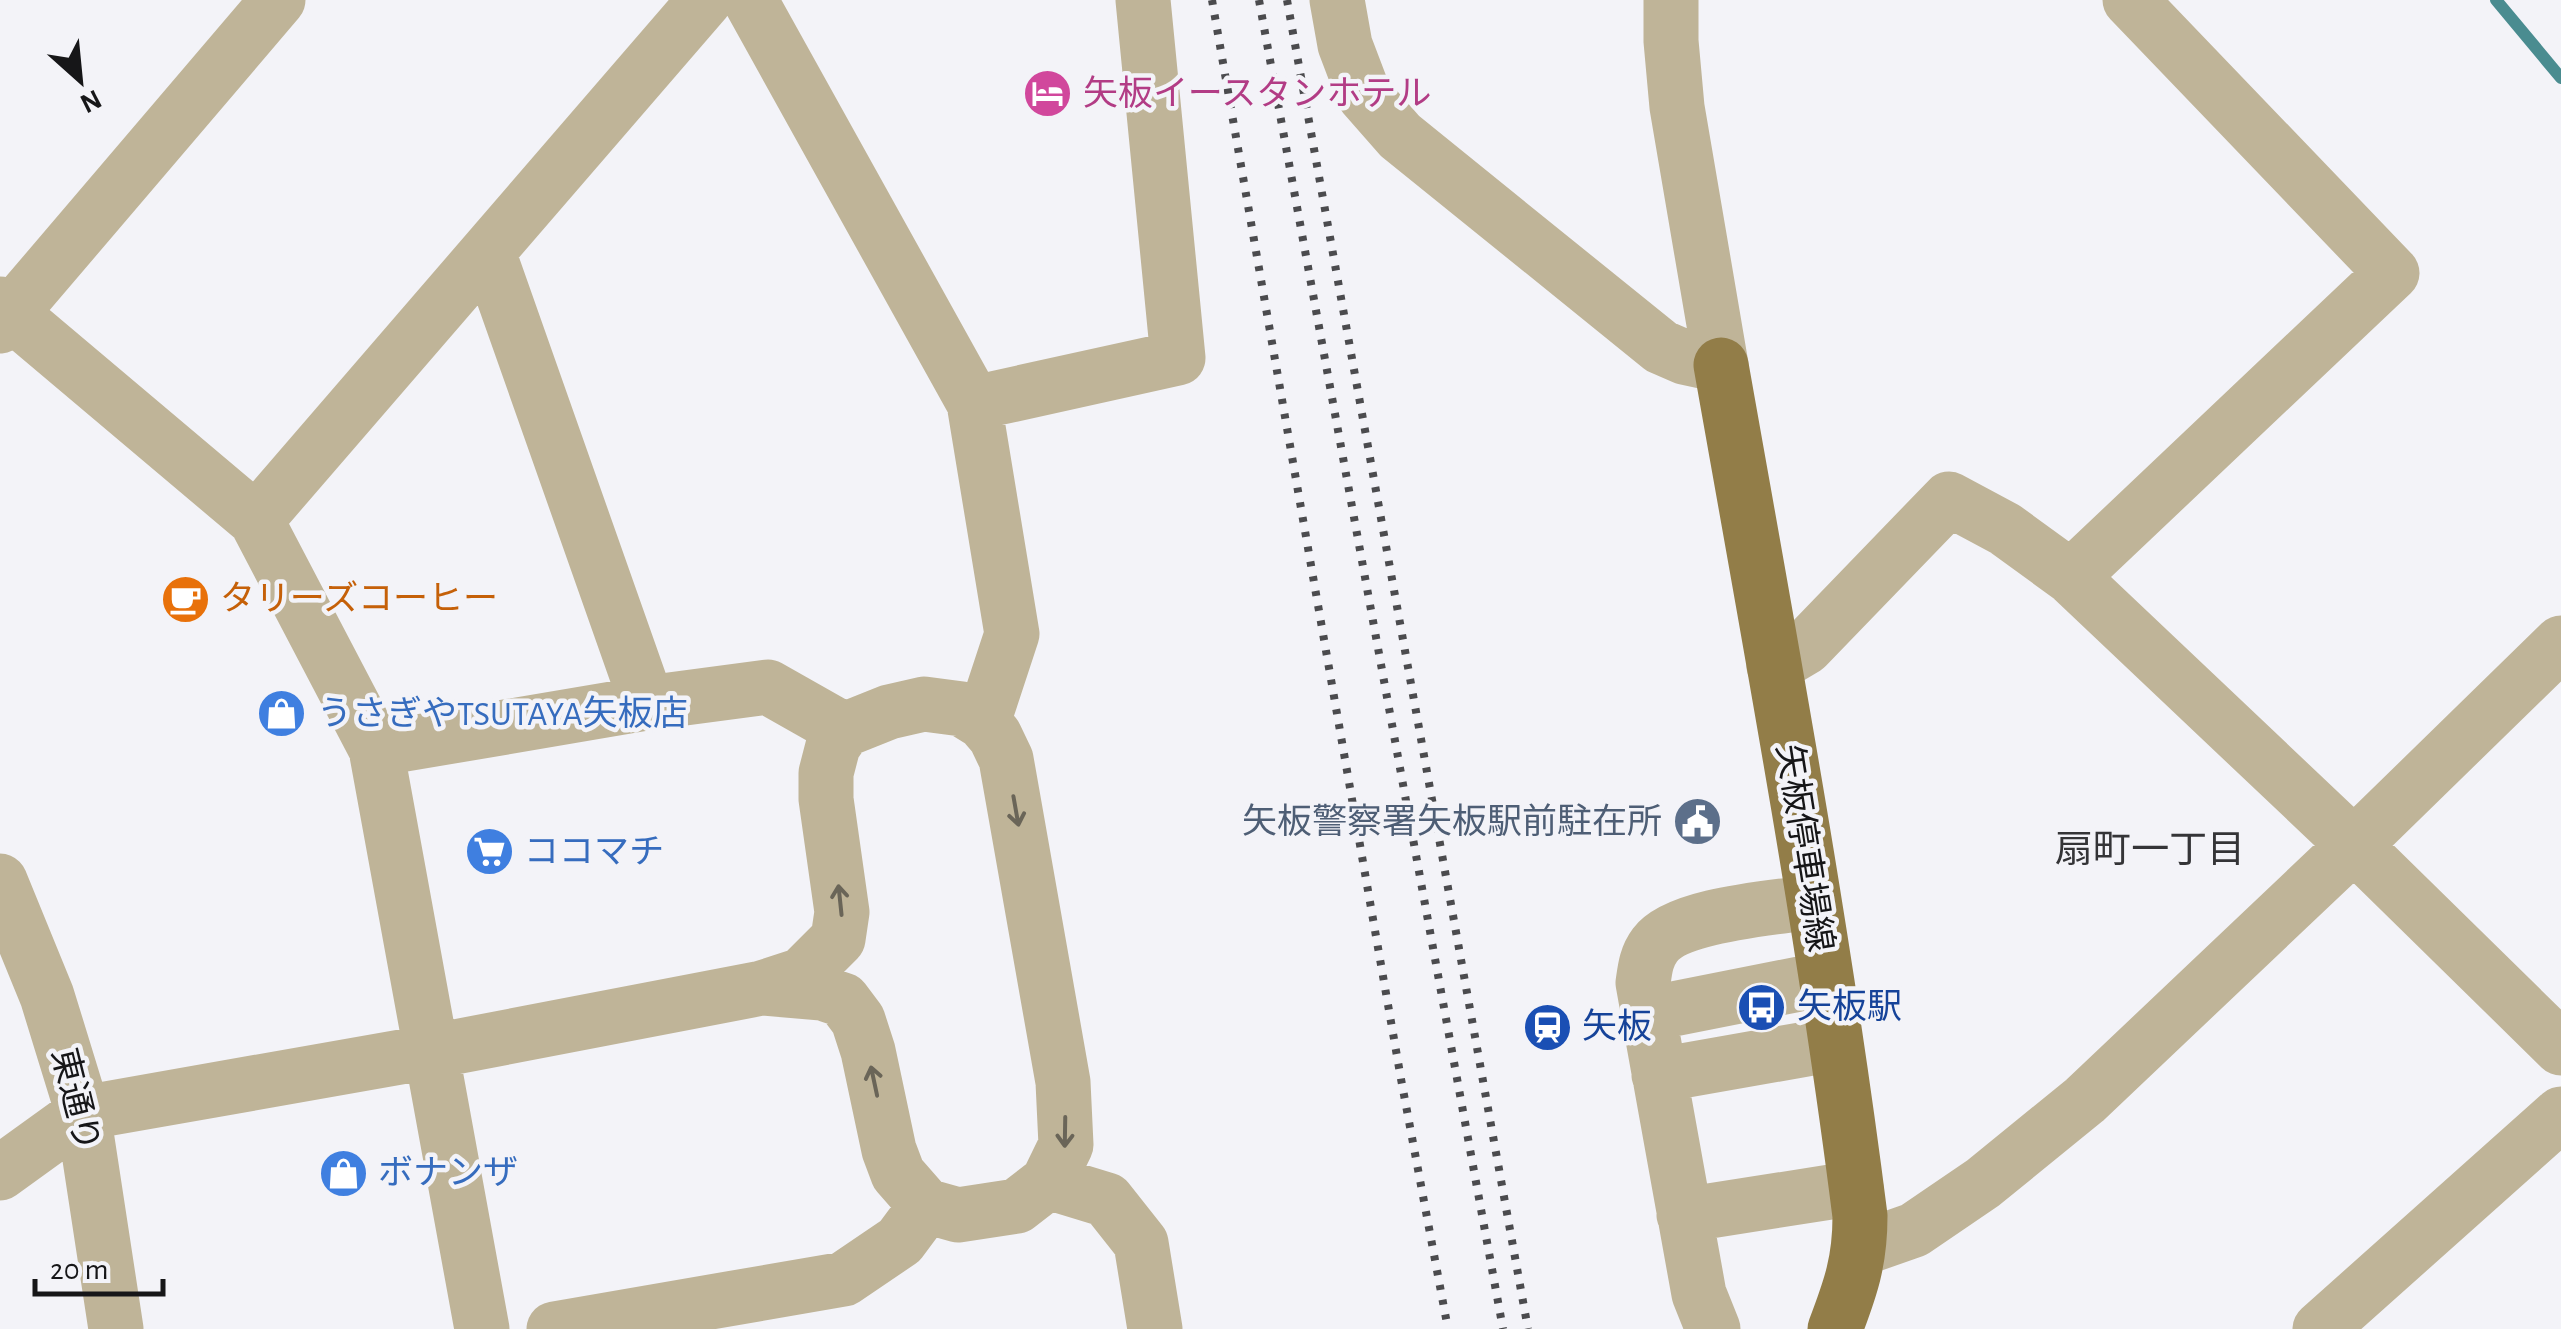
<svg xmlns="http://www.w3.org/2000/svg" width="2561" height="1329" font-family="'Alegreya Sans','Noto Sans JP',sans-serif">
  <rect width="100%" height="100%" fill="#f3f3f8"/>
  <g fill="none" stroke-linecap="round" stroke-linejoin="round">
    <path stroke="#4a8c90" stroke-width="12" d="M2496,0l65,78"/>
    <path stroke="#bfb498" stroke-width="55" d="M750,0l224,403 38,231 -29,88
      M1337,0l8,45 19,50 36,41 261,211 23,10 37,8 -44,-258 -6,-66v-41
      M488,252l159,451
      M0,304l256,216 120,229 106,580
      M0,326l278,-326
      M974,403l204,-45 -35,-358
      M256,520l449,-520
      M2071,577l321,-304 -262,-273
      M1774,666l32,-19 143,-148 56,30 66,48 283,268 207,203
      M376,749l271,-46 121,-16 76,43
      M0,881l47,115 36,117 33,216
      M1648,1014l177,-35
      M1659,1075l176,-31
      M0,1173l83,-60 346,-61 333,-64 40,-13 36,-36 4,-27 -16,-113v-26l7,-27 11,-16 45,-18 35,-8 38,5 21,13 12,14 11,23 57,323 3,63 -18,37 -31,24 -59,9 -32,-9 -28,-32 -9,-24 -21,-99 -10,-31 -15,-20 -21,-7 -60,-5
      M1048,1182l59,18 34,43 14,86
      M1684,1215l172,-27
      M1860,1249l54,-19 69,-47 102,-83 269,-255 207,-202
      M554,1329l290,-50 56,-38 26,-35
      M1713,1329l-14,-35 -56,-311c2,-14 3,-26 12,-38 23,-31 119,-37 158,-43
      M2320,1329l241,-215"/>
    <path stroke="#927d48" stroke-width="55" d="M1721,365c50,283 103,566 139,851 0,45 -9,71 -25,113"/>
    <path stroke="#4b4b4e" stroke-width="8" stroke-dasharray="5 10" stroke-linecap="butt" d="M1212,0l189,1079 47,250
      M1259,0l244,1329
      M1287,0l241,1329"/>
  </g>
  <defs><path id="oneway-shaft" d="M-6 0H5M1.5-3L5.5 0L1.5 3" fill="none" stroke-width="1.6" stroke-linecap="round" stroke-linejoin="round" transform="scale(2.5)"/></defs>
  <g stroke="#6a6558">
    <use href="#oneway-shaft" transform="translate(1016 811) rotate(80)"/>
    <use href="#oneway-shaft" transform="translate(840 900) rotate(-96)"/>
    <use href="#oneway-shaft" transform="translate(874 1081) rotate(-102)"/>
    <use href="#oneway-shaft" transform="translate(1065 1132) rotate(91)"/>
  </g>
  <defs>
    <symbol id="hotel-disc" viewBox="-11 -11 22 22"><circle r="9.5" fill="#d1479c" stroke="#f3f3f8"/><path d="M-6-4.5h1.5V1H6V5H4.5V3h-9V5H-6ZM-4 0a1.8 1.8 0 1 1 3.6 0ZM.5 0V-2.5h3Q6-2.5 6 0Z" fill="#fff"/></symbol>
    <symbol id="cafe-disc" viewBox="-11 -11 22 22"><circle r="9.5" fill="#e8710a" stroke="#f3f3f8"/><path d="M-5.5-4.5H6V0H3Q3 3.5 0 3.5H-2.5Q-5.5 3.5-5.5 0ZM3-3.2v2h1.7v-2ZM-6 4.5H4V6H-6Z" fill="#fff"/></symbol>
    <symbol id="shop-disc" viewBox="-11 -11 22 22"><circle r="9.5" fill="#3f7fe0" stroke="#f3f3f8"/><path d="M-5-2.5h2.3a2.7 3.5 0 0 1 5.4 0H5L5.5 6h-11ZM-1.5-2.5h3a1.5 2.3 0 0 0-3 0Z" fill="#fff"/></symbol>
    <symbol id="civic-disc" viewBox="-11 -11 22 22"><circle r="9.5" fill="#5c6f8a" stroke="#f3f3f8"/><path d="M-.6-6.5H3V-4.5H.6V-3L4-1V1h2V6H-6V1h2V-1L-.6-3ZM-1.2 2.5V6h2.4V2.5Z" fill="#fff"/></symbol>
    <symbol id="supermarket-disc" viewBox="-11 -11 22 22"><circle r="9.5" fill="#3f7fe0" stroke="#f3f3f8"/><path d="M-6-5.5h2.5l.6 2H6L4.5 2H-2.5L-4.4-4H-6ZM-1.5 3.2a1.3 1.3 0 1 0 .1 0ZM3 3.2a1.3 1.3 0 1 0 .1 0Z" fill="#fff"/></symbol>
    <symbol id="bus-disc" viewBox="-11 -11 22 22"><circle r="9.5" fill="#1a4fb4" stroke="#f3f3f8"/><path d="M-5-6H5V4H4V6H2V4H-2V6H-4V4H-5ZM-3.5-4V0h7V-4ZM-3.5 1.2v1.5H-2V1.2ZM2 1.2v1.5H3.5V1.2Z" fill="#fff"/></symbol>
    <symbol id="station-disc" viewBox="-11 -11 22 22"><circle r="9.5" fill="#1a4fb4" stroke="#f3f3f8"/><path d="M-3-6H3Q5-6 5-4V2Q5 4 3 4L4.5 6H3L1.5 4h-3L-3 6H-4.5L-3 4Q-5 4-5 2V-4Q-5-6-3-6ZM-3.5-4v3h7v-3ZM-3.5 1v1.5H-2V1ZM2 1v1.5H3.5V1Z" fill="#fff"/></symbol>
  </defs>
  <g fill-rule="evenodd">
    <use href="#hotel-disc" x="1020" y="66" width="55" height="55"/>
    <use href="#cafe-disc" x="158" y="572" width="55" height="55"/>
    <use href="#shop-disc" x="254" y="686" width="55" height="55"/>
    <use href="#civic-disc" x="1670" y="794" width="55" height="55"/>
    <use href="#supermarket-disc" x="462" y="824" width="55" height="55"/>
    <use href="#bus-disc" x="1734" y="980" width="55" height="55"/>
    <use href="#station-disc" x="1520" y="1000" width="55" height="55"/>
    <use href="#shop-disc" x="316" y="1146" width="55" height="55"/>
  </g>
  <g text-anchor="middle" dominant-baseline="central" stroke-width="9" stroke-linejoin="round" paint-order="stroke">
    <g font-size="35" fill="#b23c85" stroke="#f3f3f8" text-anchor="start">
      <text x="1083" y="94">矢板イースタンホテル</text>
    </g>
    <g font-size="35" fill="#c56008" stroke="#f3f3f8" text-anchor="start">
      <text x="220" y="599">タリーズコーヒー</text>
    </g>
    <g font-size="35" fill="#366cbe" stroke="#f3f3f8" text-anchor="start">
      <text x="317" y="714">うさぎやTSUTAYA矢板店</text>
      <text x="524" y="852">ココマチ</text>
      <text x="378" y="1173">ボナンザ</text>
    </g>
    <g font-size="35" fill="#4e5e75" stroke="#f3f3f8" text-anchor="end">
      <text x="1662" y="822">矢板警察署矢板駅前駐在所</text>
    </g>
    <g font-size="35" fill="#161618" stroke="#f3f3f8">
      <text transform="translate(1804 848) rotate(81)">矢板停車場線</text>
      <text transform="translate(75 1100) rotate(76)">東通り</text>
    </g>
    <g font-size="35" fill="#164399" stroke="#f3f3f8" text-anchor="start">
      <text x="1797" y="1007">矢板駅</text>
      <text x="1582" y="1027">矢板</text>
    </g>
    <g font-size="38" fill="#343437" stroke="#f3f3f8">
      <text x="2150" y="851">扇町一丁目</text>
    </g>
  </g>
  <g transform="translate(80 80) rotate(153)" stroke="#f3f3f8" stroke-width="8" paint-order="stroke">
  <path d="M0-8L18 38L0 25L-18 38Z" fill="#161618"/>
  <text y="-15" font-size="28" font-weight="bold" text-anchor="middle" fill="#161618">N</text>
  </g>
  <path d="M35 1279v15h128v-15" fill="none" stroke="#161618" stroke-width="5"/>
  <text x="50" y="1279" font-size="30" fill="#161618" stroke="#f3f3f8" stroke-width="8" paint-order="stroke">20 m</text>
</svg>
